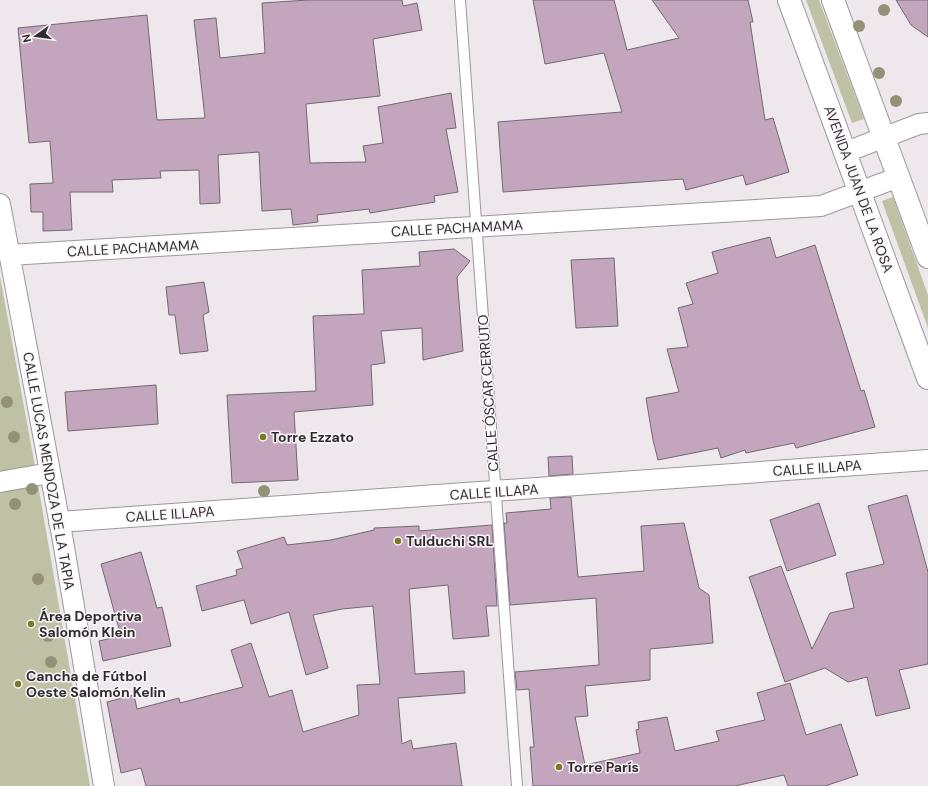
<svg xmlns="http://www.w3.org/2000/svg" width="928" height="786" font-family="'DM Sans',sans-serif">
  <rect width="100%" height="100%" fill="#eee8ed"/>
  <path fill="#bfc1a5" d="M806,0h13l45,119 -12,4z
    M893,197l35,98v33l-46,-127z
    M0,276l34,185 56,325h-90z"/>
  <path fill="#c3a6be" stroke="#706a6f" d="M308,0h94l1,6 14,-3 5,27 -49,9 7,57 -74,8 4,59 56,-1 -3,-16 20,-3 -5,-36 73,-14 5,35 -10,1 12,63 -24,4 1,6 -65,11 -1,-4 -52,6 1,7 -25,3 -2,-16 -29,2 -3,-59 -41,3 2,48 -20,1 -1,-34 -39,1 1,7 -49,2 1,12h-43l2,38 -29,1v-19h-12l-1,-28 23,-1 -3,-42 -21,2 -11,-115 129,-13 10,105 48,-2 -11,-98 22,-2 4,40 45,-5 -3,-50z
    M533,0h81l13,50 52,-12 -27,-38h96l5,22h-3l15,98 8,-2 16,54 -43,13 -3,-10 -57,15 -3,-11 -180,13 -5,-70 124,-10 -18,-59 -59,11z
    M896,0h32v37l-17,-12z
    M770,237l6,21 39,-13 46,146 3,-1 11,37 -79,21 -2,-5 -48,10 -1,-3 -24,8 -3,-10 -60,12 -5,-20 -7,-42 33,-6 -12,-43 21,-2 -10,-39 15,-4 -7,-21 32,-10 -6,-21z
    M454,249l16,12 -13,16 6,74 -40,9 -1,-32 -41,3 4,32 -14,2 2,40 -79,7 4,68 -66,3 -5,-88 89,-4 -3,-75 51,-2 -2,-44 58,-4 -1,-14z
    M614,258l4,68 -42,2 -5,-68z
    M204,282l5,30 -6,3 5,36 -28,3 -5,-39h-6l-3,-28z
    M156,385l2,39 -90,7 -3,-39z
    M572,456l1,18 -24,2 -1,-19z
    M907,495l21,77v92l-29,6 11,38 -34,8 -9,-39 -19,5 -23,-14 -40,14 -36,-105 32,-11 31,83 18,-36 24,-5 -8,-35 38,-9 -16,-58z
    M571,497l7,80 66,-6 -3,-45 43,-3 15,65 10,7 4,48 -63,6v31l-65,6 3,30 -13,1 10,48 55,-12 -4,-23 3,-1 -1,-7 29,-5 8,34 44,-10 -3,-10 49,-11 -8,-27 33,-10 16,52 35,-11 17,51 -33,11h-37l-4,-11 -49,11h-202l-3,-39h4l-5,-58 -12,1 -2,-18 84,-7 -3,-67 -86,7 -6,-82h3l-1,-10 45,-4 -1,-11z
    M819,503l17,52 -49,16 -17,-51z
    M492,525l5,81h-11l3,30 -36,3 -5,-54 -39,4 6,85 49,-3 1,22 -67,5 4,46 9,-4 2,9 43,-6 6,43h-316l-5,-18 -20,5 -14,-71 27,-7 3,14 42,-11 1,5 63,-16 -12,-37 20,-7 18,54 23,-7 11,42 56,-17 -2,-30 23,-1 -7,-78 -31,3 -29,6 15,53 -22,7 -17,-63 -38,12 -7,-24 -42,11 -6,-25 41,-11 -1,-5 7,-2 -6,-17 47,-14 3,8 44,-5 43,-10v-2l45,-2v5z
    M141,552l16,56 5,-1 9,39 -68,15 -4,-20 22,-5 -20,-72z"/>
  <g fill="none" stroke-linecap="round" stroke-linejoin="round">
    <defs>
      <path id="lane" d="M460,0l57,786"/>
      <path id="street" d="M846,152l73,-28 9,-1
        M0,204l63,337 41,245
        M9,255l812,-49 78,-29
        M0,482l50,-9
        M59,522l869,-62"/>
      <path id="secondary" d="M789,0l139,378
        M833,0l95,257"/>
    </defs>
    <use href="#lane" stroke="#9d979c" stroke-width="12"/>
    <use href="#street" stroke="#9d979c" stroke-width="22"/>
    <use href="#secondary" stroke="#9d979c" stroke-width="24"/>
    <use href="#lane" stroke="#fff" stroke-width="10"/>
    <use href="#street" stroke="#fff" stroke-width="20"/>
    <use href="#secondary" stroke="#fff" stroke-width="22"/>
  </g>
  <g fill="#949276">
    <circle cx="884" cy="10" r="6"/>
    <circle cx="859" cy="26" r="6"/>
    <circle cx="879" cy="73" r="6"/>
    <circle cx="896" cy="101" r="6"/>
    <circle cx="7" cy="402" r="6"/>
    <circle cx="14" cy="437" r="6"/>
    <circle cx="32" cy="489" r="6"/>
    <circle cx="264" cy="491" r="6"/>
    <circle cx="15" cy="504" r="6"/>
    <circle cx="38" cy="579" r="6"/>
    <circle cx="48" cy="636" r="6"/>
    <circle cx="51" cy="662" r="6"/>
  </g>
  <g fill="#787b24" stroke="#fbf5fa" stroke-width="1.5">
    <circle cx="263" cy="437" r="4"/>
    <circle cx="398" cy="541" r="4"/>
    <circle cx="31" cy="624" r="4"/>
    <circle cx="18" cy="684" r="4"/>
    <circle cx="559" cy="767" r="4"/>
  </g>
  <g text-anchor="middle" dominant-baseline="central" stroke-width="3" stroke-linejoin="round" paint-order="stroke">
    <g font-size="14" fill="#2e2c2e" stroke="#fbf5fa">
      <text transform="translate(859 189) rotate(70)">AVENIDA JUAN DE LA ROSA</text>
      <text transform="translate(457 228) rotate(-3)">CALLE PACHAMAMA</text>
      <text transform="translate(133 248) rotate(-3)">CALLE PACHAMAMA</text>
      <text transform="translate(488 393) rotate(-94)">CALLE ÓSCAR CERRUTO</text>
      <text transform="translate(817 468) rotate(-4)">CALLE ILLAPA</text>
      <text transform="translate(49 471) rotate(80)">CALLE LUCAS MENDOZA DE LA TAPIA</text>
      <text transform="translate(494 492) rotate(-4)">CALLE ILLAPA</text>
      <text transform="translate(170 514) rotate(-4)">CALLE ILLAPA</text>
    </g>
    <g font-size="14" font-weight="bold" fill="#2e2c2e" stroke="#fbf5fa" text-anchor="start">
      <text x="271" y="437">Torre Ezzato</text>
      <text x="406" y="541">Tulduchi SRL</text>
      <text x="39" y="616">Área Deportiva<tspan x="39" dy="16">Salomón Klein</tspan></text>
      <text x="26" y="676">Cancha de Fútbol<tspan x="26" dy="16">Oeste Salomón Kelin</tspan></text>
      <text x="567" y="767">Torre París</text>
    </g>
  </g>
  <g transform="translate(36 36) rotate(256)" stroke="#fbf5fa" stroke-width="3" paint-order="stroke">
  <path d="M0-3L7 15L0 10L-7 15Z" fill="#2e2c2e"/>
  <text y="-6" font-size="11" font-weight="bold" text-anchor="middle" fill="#2e2c2e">N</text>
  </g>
</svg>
